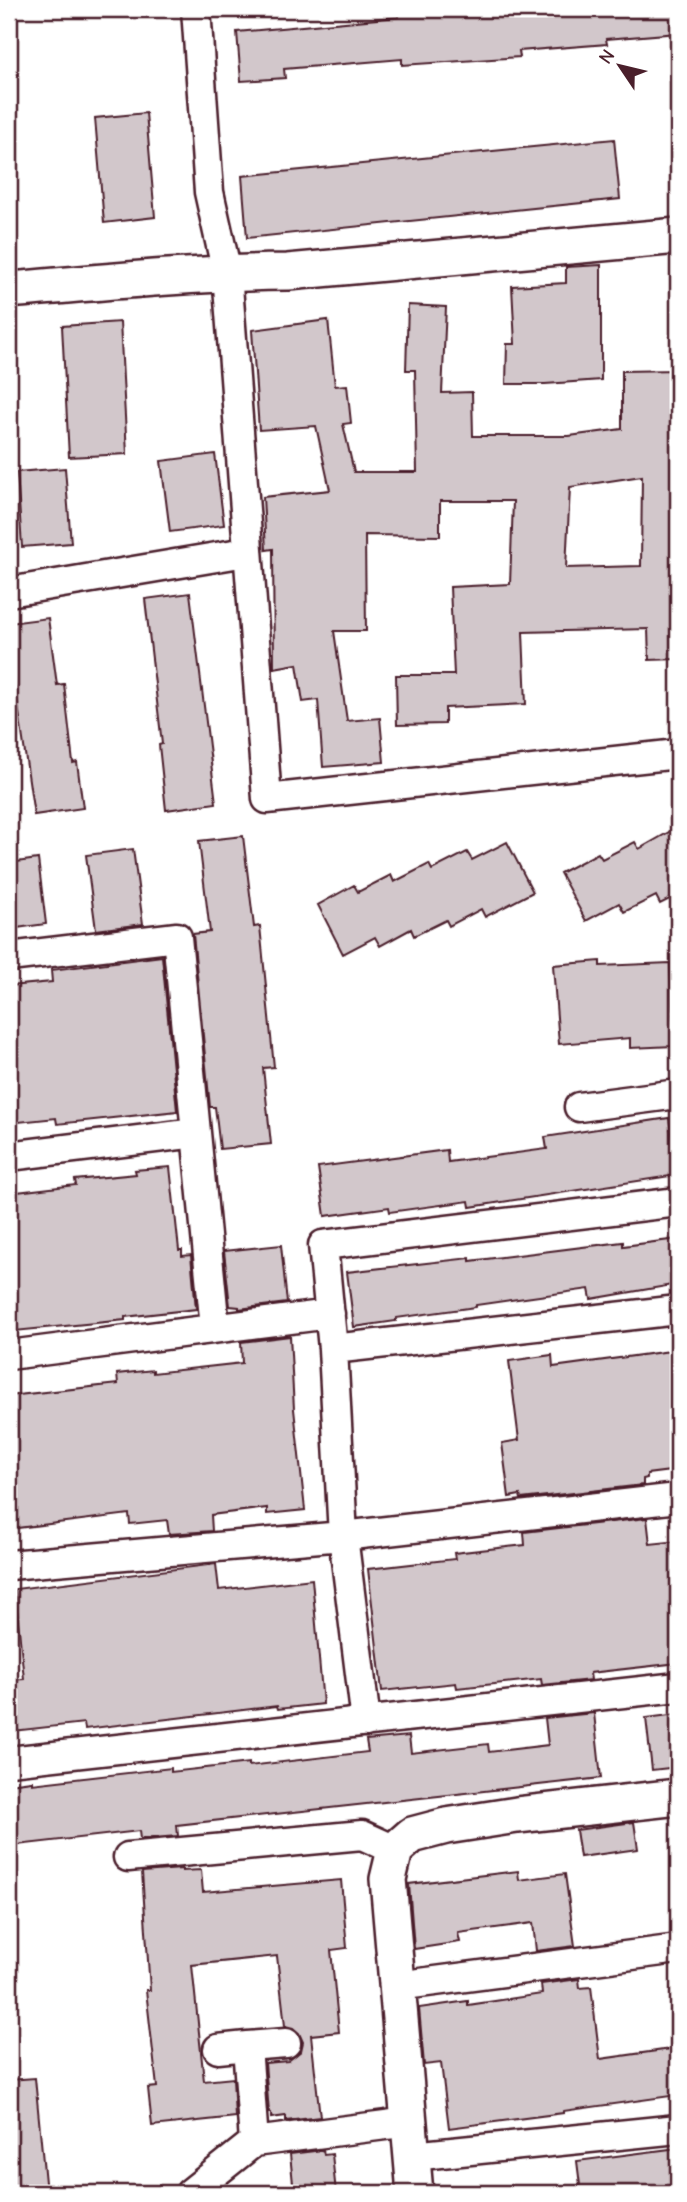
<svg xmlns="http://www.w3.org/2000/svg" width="687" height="2202" font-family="'Comic Neue',sans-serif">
  <rect width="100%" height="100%" fill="#fff"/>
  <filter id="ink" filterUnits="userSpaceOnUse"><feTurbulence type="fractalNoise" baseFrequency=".0143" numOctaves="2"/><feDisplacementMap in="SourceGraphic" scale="14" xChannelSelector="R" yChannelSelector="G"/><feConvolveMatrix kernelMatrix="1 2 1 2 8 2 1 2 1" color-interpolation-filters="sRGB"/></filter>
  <g filter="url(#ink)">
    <path fill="#d2c7cb" stroke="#4a1f2b" stroke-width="2" fill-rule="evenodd" d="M398,9h49v5l58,-5h173v24l-72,6 1,5 -88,7 1,6 -118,8v-6l-118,10 1,9 -44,3 -4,-49 161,-15z
      M146,113l9,104 -51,6 -9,-105z
      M614,139l6,60 -373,39 -5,-62z
      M601,265v115l-56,4h-39l1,-40h8l-3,-58 54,-3v-16z
      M408,305l38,2 -4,86 30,-1 1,44h96l53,-7v-58l56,-1v289l-29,1 -1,-31 -125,3 3,72 -81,4v16l-48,1 -1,-50h58l-4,-88 60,-3 3,-83h-73v35l-75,-1 1,96h-32l13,90 33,-3 4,44 -61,5 -5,-67 -15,2 -6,-38 -23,4 -1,-119 -7,1 -3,-53 67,-7 -14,-64 -57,4 -7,-100 76,-10 7,66 12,-1 4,38 -8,1 11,48h63l-2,-102h-9zM642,476l-1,90 -75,2 4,-81z
      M120,322l7,132 -58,3 -7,-131z
      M215,454l9,71 -54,7 -9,-71z
      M65,468l6,75 -49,4 -5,-75z
      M190,593l26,210 -50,7 -7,-65 3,-1 -17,-145z
      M48,618l9,67 7,-1 9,79 4,-1 6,46 -49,7 -20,-137 -2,1 -3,-56z
      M678,827v68l-18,9 -4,-8 -32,16 -5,-9 -33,18 -26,-48 38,-20 4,6 33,-17 4,7z
      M243,836l11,91 6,-1 14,141 -11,1 8,76 -51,5 -5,-42h-5l-17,-173 17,-2 -11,-91z
      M507,842l26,50 -48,25 -4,-8 -32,17 -3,-6 -32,16 -3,-7 -31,17 -5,-9 -32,17 -25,-49 36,-20 4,7 33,-17 3,7 35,-18 3,6 35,-18 5,8z
      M133,849l10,75 -47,6 -10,-75z
      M38,859l8,65 -37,5v-66z
      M162,956l15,155 -120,13 -1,-6 -47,5v-137l43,-4 -1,-12z
      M600,961v5l70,-3 4,83 -44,2v-10l-71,6 -6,-79z
      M669,1118l8,57 -207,32 -1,-6 -79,11 -1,-5 -64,9 -7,-49 129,-17 1,12 99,-13 -2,-12z
      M170,1167l9,83h3v6l9,-1 5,54 -71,8v3l-110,11 -6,-56v-3h5l-5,-52v-27l67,-8 -1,-5 61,-6 -1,-4z
      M678,1239v45l-87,15 -2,-10 -113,16v2l-80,11v3l-42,6 -7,-55 123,-14v3l153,-19v4z
      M281,1245l6,58 -48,6v-2l-9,-1 -6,-55z
      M290,1336l4,73 11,101 -38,4v-6l-56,7 1,16 -43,3 -2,-14 -37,4 -1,-10 -120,15v-133l109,-12 -1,-10 36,-4v3l89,-10 -1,-21z
      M678,1350v120l-31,4v4l-4,1v6l-122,14 -1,-4 -11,2 -7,-54 17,-3 -10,-79 43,-6 1,12z
      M647,1518l3,26 28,-3v122l-88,10 1,7 -49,5 -1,-6 -84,9 -1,-5 -74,8 -14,-122 87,-10 -1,-6 71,-8 -1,-13z
      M216,1564l3,26 93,-11 11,125 -45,5 -1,-3 -192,23 -1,-6 -71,8 -4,-51 15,-1 -9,-90z
      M594,1713l7,65 -424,47 1,11 -38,3 -1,-8 -130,15v-62l23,-3v3l139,-16v4l78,-9v3l119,-14 -2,-12 43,-4 2,17 77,-9 1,8 59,-7 -3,-27z
      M678,1714v53l-26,3 -6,-52z
      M634,1822l4,27 -58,8 -4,-27z
      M182,1869v2l19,-1 2,22 138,-12 6,68 -16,2 8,82 -28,3 9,82 -34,4v-5l-15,2v-5h-2l-4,-50 23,-2 13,-10 2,-9 -4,-9 -6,-5 -8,-2 -8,-70 -85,9 12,116 29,-3 2,39 -83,9 -4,-38 9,-1 -11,-97h4l-8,-118z
      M518,1871l1,9 46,-6 10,72 -39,5 -3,-28 -75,10 2,9 -46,7 -5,-65z
      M579,1979l1,9 11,-1 9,72 78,-11v47l-115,16v2l-114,15 -8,-65 -17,2 -5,-57 49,-7v4l74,-11 -1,-10z
      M35,2078l11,115h-37v-113z
      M678,2148v45h-97l-4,-32z
      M323,2150l1,5 8,-1 4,39h-42l-4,-39z"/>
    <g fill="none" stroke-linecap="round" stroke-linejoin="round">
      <defs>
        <path id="minor" d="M196,9l13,183 18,81 40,526 411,-45
          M9,592l237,-40
          M9,957l168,-20 38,391
          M579,1107l99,-13
          M9,1156l187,-23
          M333,1349l345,-39
          M9,1355l321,-41
          M9,1565l334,-29 335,-38
          M366,1722l-23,-186 -10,-187 -10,-104 355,-43
          M9,1761l669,-74
          M128,1857l234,-22 33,15
          M397,1986l281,-37
          M247,2046l39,-3
          M218,2049l29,-3 7,96
          M412,2156l266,-27
          M190,2193l64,-51 155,-20"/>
        <path id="tertiary" d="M9,290c93,-8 185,-17 279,-18l390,-36
          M415,2193l-27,-314 7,-29 17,-15 34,-9 71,-11 161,-18"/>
      </defs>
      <use href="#minor" stroke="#4a1f2b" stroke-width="33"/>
      <use href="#tertiary" stroke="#4a1f2b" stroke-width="40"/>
      <use href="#minor" stroke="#fff" stroke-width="28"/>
      <use href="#tertiary" stroke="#fff" stroke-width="35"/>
    </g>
  </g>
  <rect width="687" height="2202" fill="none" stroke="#fff" stroke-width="35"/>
  <rect x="18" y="18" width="652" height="2167" fill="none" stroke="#4a1f2b" stroke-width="2.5" filter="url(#ink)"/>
  <g transform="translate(620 66) rotate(305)" stroke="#ffffff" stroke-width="5" paint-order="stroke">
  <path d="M0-5L12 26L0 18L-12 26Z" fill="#4a1f2b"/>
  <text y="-10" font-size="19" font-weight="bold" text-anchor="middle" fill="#4a1f2b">N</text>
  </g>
</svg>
